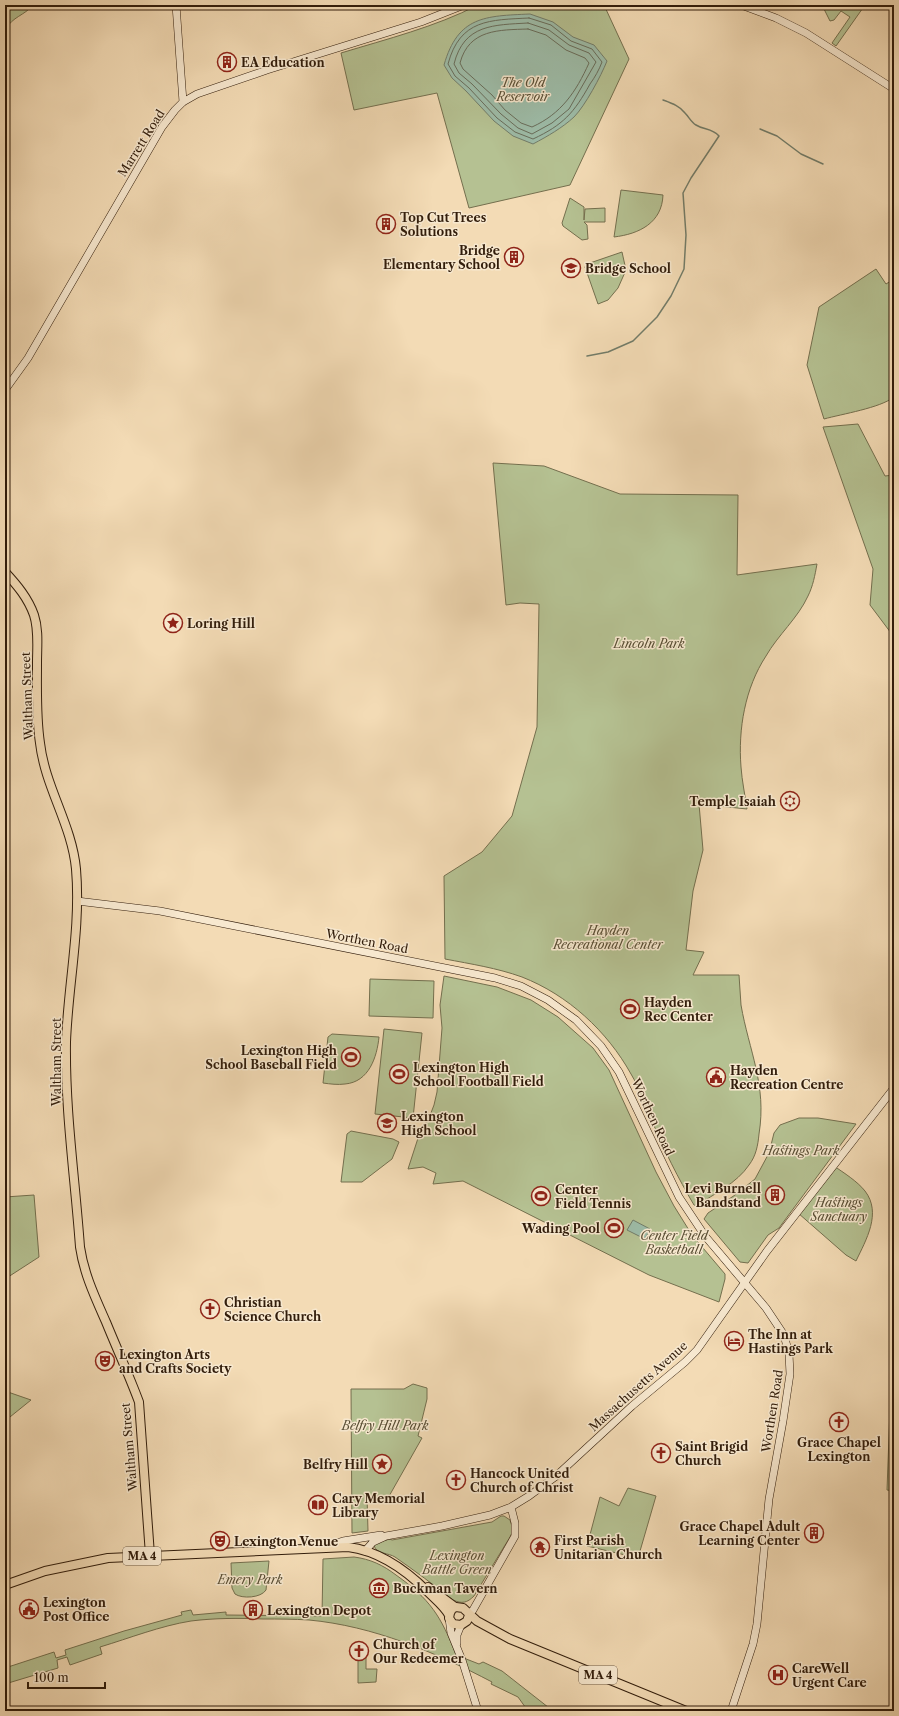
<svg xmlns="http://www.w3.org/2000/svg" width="899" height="1716" font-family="'Libre Caslon Text',serif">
  <rect width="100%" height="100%" fill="#f3dbb5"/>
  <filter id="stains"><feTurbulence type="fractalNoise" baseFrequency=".005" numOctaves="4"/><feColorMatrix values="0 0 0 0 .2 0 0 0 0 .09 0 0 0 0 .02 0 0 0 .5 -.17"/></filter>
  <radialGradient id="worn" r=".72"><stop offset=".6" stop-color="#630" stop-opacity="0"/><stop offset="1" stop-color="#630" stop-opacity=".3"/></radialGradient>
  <path fill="#b5c192" stroke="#746f4e" d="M5,5h28c-9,11 -20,11 -28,25z
    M478,5h126l25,54 -59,126 -101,23 -32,-115 -83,17 -13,-57c46,-14 94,-26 137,-48z
    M822,5h43l-29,41 -4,-3 18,-26 -9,-6 -7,9 -4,1z
    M621,190l42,5c-1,28 -24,39 -49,42z
    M570,198l14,9v13l1,-11 20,-1v14h-21l3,3 1,14 -6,1 -19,-14 -1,-3z
    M622,252l4,18 -8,18 -10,12 -10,4 -13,-37 2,-3z
    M876,269l10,15 8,-5v118c-14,11 -52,17 -70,22l-17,-54 12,-58z
    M858,424l27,52 9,-1v162l-24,-32 3,-36 -50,-142z
    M493,463l51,3 76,28 118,1 -1,80 80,-11c-2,11 -4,22 -9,32 -10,22 -30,39 -42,60 -21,32 -28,73 -25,111 1,14 4,28 6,42l-48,-5 4,46 -10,41 -7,59 18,2 -11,23h46c1,10 1,20 2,30 8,46 26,80 18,129 -1,11 -3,22 -10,31 -12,18 -35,29 -53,41l-2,-1c-16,-27 -30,-55 -42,-84 -7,-16 -12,-32 -21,-47 -24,-43 -63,-79 -109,-97 -25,-9 -51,-13 -77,-18l-1,-83 38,-24 30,-36 25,-89 2,-123 -19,-1 -14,2z
    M444,976l53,11 34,13 27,17 35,31 16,22 47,102 18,34 18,29 33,39v5l-6,23 -70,-27 -186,-94 -30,3 3,-11 -13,-6 -15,2 12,-37 9,-14 5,-13 3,-13 5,-64 -2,-23z
    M370,979l64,2 -1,37 -64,-2z
    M384,1029l38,4 -9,85 -38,-4z
    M332,1034l47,3c-2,20 -10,45 -34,47 -7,1 -15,0 -22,-1l5,-46z
    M799,1118h19l38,6 -77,104 -11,7 -20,28 -8,-1 -36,-43 4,-6 27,-18 20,-16 14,-26 5,-20 6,-8z
    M351,1131l42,8 6,3 -7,17 -30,23h-21l6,-48z
    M834,1166c10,7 23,15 31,25 17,22 1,49 -9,70l-10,-6 -48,-42z
    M34,1195l5,62 -34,22v-82z
    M413,1384l14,4v11l-9,37 4,2 -34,60 -21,-3 1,36 -16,2 -1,-144h53z
    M5,1391l26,9 -26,21z
    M890,1408l4,1v82l-7,-1z
    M628,1488l28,8 -18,62 -51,-12 13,-49 19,9z
    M501,1516h3l6,4 3,10 -3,7 -36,59c-7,7 -12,8 -21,4 -19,-15 -38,-29 -58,-43 -6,-4 -18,-3 -21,-11l1,-3 15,-4 2,1 100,-18z
    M354,1557c16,2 29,8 42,18 34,24 45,41 60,80l23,9 4,-2 19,9 51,40h-25l-10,-14 -27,-13 1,-2c-57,-30 -119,-56 -183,-62 -15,-1 -31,-1 -46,-1 -24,-1 -48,-1 -72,2 -31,5 -61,17 -91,26l2,7 -32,11 -3,-8 -10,3 1,8 -53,16v-16l49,-16 2,6 10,-3 -1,-5 59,-19 58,-16 -1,-3 10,-2 2,5 33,-3v3l96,1 1,-57z
    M269,1561l-3,29c-5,8 -24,9 -31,4l-3,-6 -1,-25z
    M358,1656h8v13h11l-1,13 -18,1z"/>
  <path fill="#9dbca8" stroke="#727c69" d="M530,14l23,8 20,15 21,8 13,16c-6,15 -22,45 -33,56 -12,11 -26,19 -41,27l-20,-8 -19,-15 -28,-30 -14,-13 -8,-13c14,-49 41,-49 86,-51z
    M633,1220l17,9 -5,10 -18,-9z"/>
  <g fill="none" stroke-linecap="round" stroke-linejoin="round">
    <path stroke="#686c5a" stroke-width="1" d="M529,18l22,7 20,16 21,8 10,13c-3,8 -7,15 -12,22 -16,29 -27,41 -57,55l-18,-7 -18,-14 -28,-30 -14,-12 -7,-12c12,-45 42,-44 81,-46z
      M528,23l21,7 20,15 20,8 7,9 -27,47 -17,14 -20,11 -14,-6 -17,-14 -29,-30 -13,-11 -5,-9c10,-40 40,-39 74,-41z
      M528,29l18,6 20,15 19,8 4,5c-13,29 -28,51 -57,64l-11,-4 -16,-13 -13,-15 -29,-26 -3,-6c9,-34 39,-33 68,-34z"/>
    <path stroke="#727c69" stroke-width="1.5" d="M760,129l17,7 24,18 22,10
      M587,356l21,-4 25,-11 24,-24 14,-21 13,-27 2,-34 -3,-42 8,-15 28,-42c-7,-8 -15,-6 -23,-11 -5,-3 -7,-8 -11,-12 -5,-7 -14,-10 -22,-13"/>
    <defs>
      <path id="secondary" d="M176,5l7,97
        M741,5l35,13 30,15 88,56
        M5,390l23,-32 134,-231 13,-17 8,-8 14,-8 70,-24 154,-48 43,-17
        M77,901l83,10 335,67 26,8 27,14 28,20 25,26 18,26 60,125 26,39 61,72 18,27 5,19 1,20 -7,47 -14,78 -12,125 -4,20 -22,67
        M322,1547l21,-6 38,-6
        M365,1551l8,-9 13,-6 56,-10 48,-11 21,-8 18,-11 26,-19 77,-71 53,-44 12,-12 70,-99 127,-163
        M469,1614l4,-4 42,-74v-13l-4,-16
        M449,1618l2,15 11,27 16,51
        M457,1643v-8l4,-10"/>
      <path id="primary" d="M5,572c12,13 23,26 29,43 5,15 3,32 3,48 0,27 -1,54 3,80 5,44 32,82 36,126 5,58 -8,116 -10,173 -1,69 9,136 14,205 4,27 15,50 26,75 11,27 23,53 33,80l11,153
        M5,1585l40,-14 63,-13 240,-11c32,4 58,23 80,45 8,8 16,14 21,23
        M428,1587l27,20
        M469,1615l-2,6 -6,4 -8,-1 -4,-6 1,-5 2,-4 4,-2 7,1 14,13 33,18 176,72"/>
    </defs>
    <use href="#secondary" stroke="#321d0b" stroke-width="8"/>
    <use href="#primary" stroke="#321d0b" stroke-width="10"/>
    <use href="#secondary" stroke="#f7e8cf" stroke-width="7"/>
    <use href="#primary" stroke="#f3dbb5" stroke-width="8"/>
  </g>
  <defs>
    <symbol id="building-ring" viewBox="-11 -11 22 22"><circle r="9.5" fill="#f7e8cf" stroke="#8f2418" stroke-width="1.5"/><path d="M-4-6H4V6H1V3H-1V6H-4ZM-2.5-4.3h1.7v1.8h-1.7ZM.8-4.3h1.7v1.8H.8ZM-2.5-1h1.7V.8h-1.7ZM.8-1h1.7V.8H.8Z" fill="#8f2418"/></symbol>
    <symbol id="school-ring" viewBox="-11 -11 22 22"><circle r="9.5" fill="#f7e8cf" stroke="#8f2418" stroke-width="1.5"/><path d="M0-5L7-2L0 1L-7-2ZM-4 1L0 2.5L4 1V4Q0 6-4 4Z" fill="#8f2418"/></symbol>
    <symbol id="sight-ring" viewBox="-11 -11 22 22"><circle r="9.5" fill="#f7e8cf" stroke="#8f2418" stroke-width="1.5"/><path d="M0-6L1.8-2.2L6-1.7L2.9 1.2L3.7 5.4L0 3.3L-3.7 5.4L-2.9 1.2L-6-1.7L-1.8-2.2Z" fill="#8f2418"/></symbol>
    <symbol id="synagogue-ring" viewBox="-11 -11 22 22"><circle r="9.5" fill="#f7e8cf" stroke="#8f2418" stroke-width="1.5"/><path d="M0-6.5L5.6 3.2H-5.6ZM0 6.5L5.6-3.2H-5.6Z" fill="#8f2418"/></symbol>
    <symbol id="stadium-ring" viewBox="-11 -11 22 22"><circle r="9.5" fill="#f7e8cf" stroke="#8f2418" stroke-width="1.5"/><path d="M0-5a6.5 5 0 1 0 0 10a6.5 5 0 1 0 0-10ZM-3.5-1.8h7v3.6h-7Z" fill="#8f2418"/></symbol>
    <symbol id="civic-ring" viewBox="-11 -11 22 22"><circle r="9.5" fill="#f7e8cf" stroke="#8f2418" stroke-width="1.5"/><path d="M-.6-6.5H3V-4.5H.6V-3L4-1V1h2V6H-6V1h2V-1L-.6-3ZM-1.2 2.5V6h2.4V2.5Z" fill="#8f2418"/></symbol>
    <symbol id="church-ring" viewBox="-11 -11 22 22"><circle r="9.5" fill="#f7e8cf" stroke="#8f2418" stroke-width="1.5"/><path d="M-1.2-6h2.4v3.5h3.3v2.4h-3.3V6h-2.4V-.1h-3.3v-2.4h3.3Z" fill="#8f2418"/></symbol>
    <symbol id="hotel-ring" viewBox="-11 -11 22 22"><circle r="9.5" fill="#f7e8cf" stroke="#8f2418" stroke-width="1.5"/><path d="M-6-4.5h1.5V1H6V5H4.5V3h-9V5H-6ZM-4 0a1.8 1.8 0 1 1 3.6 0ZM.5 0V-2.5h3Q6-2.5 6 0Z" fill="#8f2418"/></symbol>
    <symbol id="theatre-ring" viewBox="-11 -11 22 22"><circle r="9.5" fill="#f7e8cf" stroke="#8f2418" stroke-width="1.5"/><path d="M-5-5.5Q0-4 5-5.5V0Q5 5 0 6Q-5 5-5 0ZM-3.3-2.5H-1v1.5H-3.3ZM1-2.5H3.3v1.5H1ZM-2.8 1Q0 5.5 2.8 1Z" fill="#8f2418"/></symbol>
    <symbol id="library-ring" viewBox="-11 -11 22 22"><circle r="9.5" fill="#f7e8cf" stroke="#8f2418" stroke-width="1.5"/><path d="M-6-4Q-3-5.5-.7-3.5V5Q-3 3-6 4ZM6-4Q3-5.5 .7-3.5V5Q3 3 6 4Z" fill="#8f2418"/></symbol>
    <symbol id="temple-ring" viewBox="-11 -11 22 22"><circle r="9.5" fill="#f7e8cf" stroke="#8f2418" stroke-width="1.5"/><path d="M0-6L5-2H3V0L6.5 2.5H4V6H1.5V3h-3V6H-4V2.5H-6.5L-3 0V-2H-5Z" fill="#8f2418"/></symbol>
    <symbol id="museum-ring" viewBox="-11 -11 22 22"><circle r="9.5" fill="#f7e8cf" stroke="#8f2418" stroke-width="1.5"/><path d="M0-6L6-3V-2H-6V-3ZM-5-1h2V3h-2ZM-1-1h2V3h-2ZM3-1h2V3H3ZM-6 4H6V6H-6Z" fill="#8f2418"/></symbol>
    <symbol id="hospital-ring" viewBox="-11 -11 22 22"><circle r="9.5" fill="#f7e8cf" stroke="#8f2418" stroke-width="1.5"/><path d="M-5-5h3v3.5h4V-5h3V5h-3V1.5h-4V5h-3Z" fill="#8f2418"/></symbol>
  </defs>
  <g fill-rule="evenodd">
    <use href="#building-ring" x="216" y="51" width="22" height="22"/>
    <use href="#building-ring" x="375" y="213" width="22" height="22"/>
    <use href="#building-ring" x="503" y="246" width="22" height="22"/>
    <use href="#school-ring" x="560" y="257" width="22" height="22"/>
    <use href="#sight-ring" x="162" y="612" width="22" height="22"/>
    <use href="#synagogue-ring" x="779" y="790" width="22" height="22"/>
    <use href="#stadium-ring" x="619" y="998" width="22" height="22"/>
    <use href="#stadium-ring" x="340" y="1046" width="22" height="22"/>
    <use href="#stadium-ring" x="388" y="1063" width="22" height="22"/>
    <use href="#civic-ring" x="705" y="1066" width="22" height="22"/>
    <use href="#school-ring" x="376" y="1112" width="22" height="22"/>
    <use href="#building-ring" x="764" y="1184" width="22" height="22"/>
    <use href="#stadium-ring" x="530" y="1185" width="22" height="22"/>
    <use href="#stadium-ring" x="603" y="1217" width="22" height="22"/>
    <use href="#church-ring" x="199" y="1298" width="22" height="22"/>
    <use href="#hotel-ring" x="723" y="1330" width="22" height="22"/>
    <use href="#theatre-ring" x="94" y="1350" width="22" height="22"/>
    <use href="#church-ring" x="828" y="1411" width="22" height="22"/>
    <use href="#church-ring" x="650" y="1442" width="22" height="22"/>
    <use href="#sight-ring" x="371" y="1453" width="22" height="22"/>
    <use href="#church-ring" x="445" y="1469" width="22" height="22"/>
    <use href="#library-ring" x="307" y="1494" width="22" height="22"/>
    <use href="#building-ring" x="803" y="1522" width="22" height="22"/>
    <use href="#theatre-ring" x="209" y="1530" width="22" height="22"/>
    <use href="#temple-ring" x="529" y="1536" width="22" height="22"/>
    <use href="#museum-ring" x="368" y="1577" width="22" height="22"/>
    <use href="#civic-ring" x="18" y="1598" width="22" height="22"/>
    <use href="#building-ring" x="242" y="1599" width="22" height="22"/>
    <use href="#church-ring" x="348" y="1640" width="22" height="22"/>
    <use href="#hospital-ring" x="767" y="1664" width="22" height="22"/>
  </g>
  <g text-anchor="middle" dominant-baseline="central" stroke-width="3" stroke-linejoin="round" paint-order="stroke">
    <g fill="#f7e8cf" stroke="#6d5a46" stroke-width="1">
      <rect x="123" y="1547" width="38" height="18" rx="3"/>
      <rect x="579" y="1666" width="38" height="18" rx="3"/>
    </g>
    <g font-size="11" font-weight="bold" fill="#321d0b">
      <text x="142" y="1556">MA 4</text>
      <text x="598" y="1675">MA 4</text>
    </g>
    <g font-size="12" font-weight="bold" fill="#321d0b" stroke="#f7e8cf" text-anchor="start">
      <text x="241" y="62">EA Education</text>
      <text x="400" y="217">Top Cut Trees<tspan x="400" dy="14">Solutions</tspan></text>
      <text x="500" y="250" text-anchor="end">Bridge<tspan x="500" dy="14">Elementary School</tspan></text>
      <text x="585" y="268">Bridge School</text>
      <text x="187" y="623">Loring Hill</text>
      <text x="776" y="801" text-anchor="end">Temple Isaiah</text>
      <text x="644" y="1002">Hayden<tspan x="644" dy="14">Rec Center</tspan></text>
      <text x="337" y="1050" text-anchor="end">Lexington High<tspan x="337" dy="14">School Baseball Field</tspan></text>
      <text x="413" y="1067">Lexington High<tspan x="413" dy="14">School Football Field</tspan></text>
      <text x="730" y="1070">Hayden<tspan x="730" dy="14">Recreation Centre</tspan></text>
      <text x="401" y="1116">Lexington<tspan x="401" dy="14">High School</tspan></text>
      <text x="761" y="1188" text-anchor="end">Levi Burnell<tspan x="761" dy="14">Bandstand</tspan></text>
      <text x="555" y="1189">Center<tspan x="555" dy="14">Field Tennis</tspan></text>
      <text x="600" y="1228" text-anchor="end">Wading Pool</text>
      <text x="224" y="1302">Christian<tspan x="224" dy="14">Science Church</tspan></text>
      <text x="748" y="1334">The Inn at<tspan x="748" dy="14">Hastings Park</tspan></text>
      <text x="119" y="1354">Lexington Arts<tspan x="119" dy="14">and Crafts Society</tspan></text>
      <text x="839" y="1442" text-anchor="middle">Grace Chapel<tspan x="839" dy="14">Lexington</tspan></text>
      <text x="675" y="1446">Saint Brigid<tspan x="675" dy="14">Church</tspan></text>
      <text x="368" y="1464" text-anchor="end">Belfry Hill</text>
      <text x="470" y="1473">Hancock United<tspan x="470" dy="14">Church of Christ</tspan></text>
      <text x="332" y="1498">Cary Memorial<tspan x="332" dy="14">Library</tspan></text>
      <text x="800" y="1526" text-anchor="end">Grace Chapel Adult<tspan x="800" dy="14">Learning Center</tspan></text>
      <text x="554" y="1540">First Parish<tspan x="554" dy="14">Unitarian Church</tspan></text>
      <text x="234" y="1541">Lexington Venue</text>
      <text x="393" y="1588">Buckman Tavern</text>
      <text x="43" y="1602">Lexington<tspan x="43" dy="14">Post Office</tspan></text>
      <text x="267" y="1610">Lexington Depot</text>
      <text x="373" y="1644">Church of<tspan x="373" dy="14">Our Redeemer</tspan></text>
      <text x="792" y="1668">CareWell<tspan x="792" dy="14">Urgent Care</tspan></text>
    </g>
    <g font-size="12" font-style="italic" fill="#594e34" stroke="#f7e8cf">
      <text x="523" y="82">The Old<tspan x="523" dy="14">Reservoir</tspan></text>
      <text x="649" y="643">Lincoln Park</text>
      <text x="608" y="930">Hayden<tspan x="608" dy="14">Recreational Center</tspan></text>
      <text x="801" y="1150">Hastings Park</text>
      <text x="839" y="1202">Hastings<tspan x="839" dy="14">Sanctuary</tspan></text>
      <text x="674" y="1235">Center Field<tspan x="674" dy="14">Basketball</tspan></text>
      <text x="385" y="1425">Belfry Hill Park</text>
      <text x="457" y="1555">Lexington<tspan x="457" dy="14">Battle Green</tspan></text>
      <text x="250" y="1579">Emery Park</text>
    </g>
    <g font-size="12" fill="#321d0b" stroke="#f7e8cf">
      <text transform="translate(141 143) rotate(-58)">Marrett Road</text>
      <text transform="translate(27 696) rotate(-92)">Waltham Street</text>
      <text transform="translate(367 941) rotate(11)">Worthen Road</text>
      <text transform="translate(56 1062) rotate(-90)">Waltham Street</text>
      <text transform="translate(653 1117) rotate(65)">Worthen Road</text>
      <text transform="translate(638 1386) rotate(-42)">Massachusetts Avenue</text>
      <text transform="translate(772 1411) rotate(-81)">Worthen Road</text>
      <text transform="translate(129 1447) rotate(-95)">Waltham Street</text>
    </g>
  </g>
  <rect width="899" height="1716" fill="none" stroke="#f3dbb5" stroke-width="20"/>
  <rect x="6" y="6" width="887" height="1704" fill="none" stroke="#321d0b" stroke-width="2"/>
  <rect x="10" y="10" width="879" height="1696" fill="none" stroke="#321d0b"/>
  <path d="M28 1682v6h77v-6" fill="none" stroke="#321d0b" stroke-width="2"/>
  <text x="34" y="1682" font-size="12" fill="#321d0b" stroke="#f7e8cf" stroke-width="3" paint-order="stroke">100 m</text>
  <rect width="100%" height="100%" filter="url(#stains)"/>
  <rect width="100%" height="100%" fill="url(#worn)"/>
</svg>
